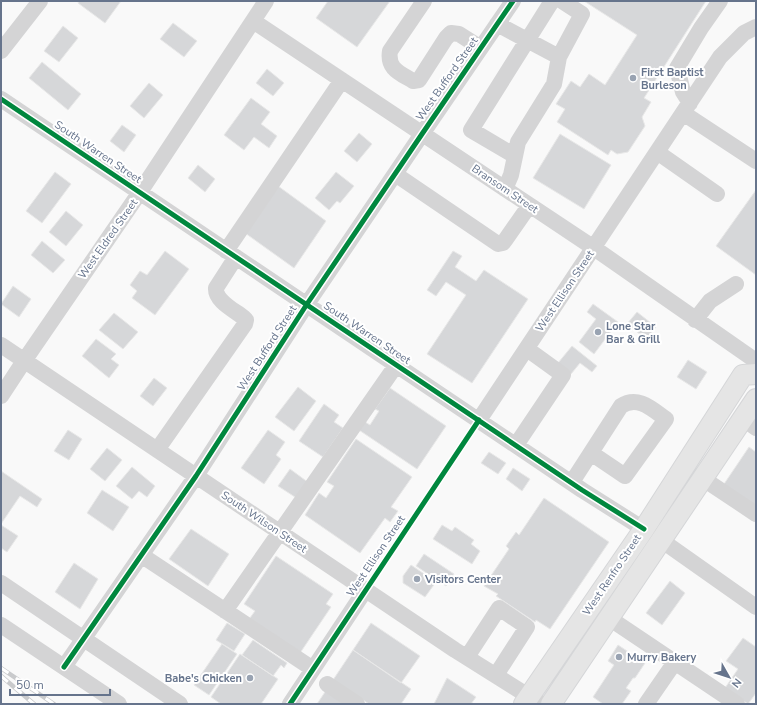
<svg xmlns="http://www.w3.org/2000/svg" width="757" height="705" font-family="'Nunito Sans',sans-serif">
  <rect width="100%" height="100%" fill="#f9f9f9"/>
  <path fill="#d6d7d9" stroke="#e8e8e8" d="M79,1h42l-16,22 -27,-20z
    M328,1h62l-33,46 -41,-29z
    M584,1h122l-62,97 7,4 -9,15 3,9 -17,26 -11,2 -6,-4 -3,5 -51,-33 8,-13 -9,-5 15,-23 9,6 9,-13 16,11 32,-50z
    M173,23l24,18 -13,16 -24,-18z
    M63,26l15,12 -19,24 -15,-11z
    M42,62l39,32 -13,16 -39,-32z
    M267,69l17,14 -11,13 -17,-13z
    M149,83l14,12 -19,23 -14,-12z
    M251,98l19,14 -9,12 16,12 -8,12 -15,-11 -10,13 -20,-15z
    M122,125l14,10 -12,17 -14,-11z
    M359,133l13,11 -15,18 -13,-11z
    M560,134l51,31 -27,44 -51,-31z
    M198,165l17,14 -10,13 -17,-14z
    M55,172l16,12 -29,39 -16,-12z
    M336,172l18,14 -14,17 -3,-2 -8,9 -14,-12z
    M278,186l48,35 -32,47 -49,-35z
    M756,190v85l-40,-29z
    M66,211l17,14 -17,21 -17,-14z
    M42,241l23,19 -12,13 -22,-18z
    M165,251l24,18 -34,46 -23,-17 5,-7 -7,-6 10,-14 7,4z
    M453,251l9,5 -7,11 21,14 8,-11 44,29 -56,84 -45,-29 39,-59 -20,-13 -10,14 -9,-6z
    M13,286l18,13 -12,18 -18,-13z
    M593,304l25,18 -24,32 -15,-12 17,-23 -9,-7z
    M637,312l19,15 -10,12 -19,-15z
    M114,313l24,19 -15,17 -24,-19z
    M96,339l20,15 -5,5 8,6 -10,13 -27,-22z
    M572,346l25,20 -5,6 -12,-9 -9,11 -13,-11z
    M688,360l19,12 -11,17 -19,-12z
    M154,378l13,10 -14,18 -13,-10z
    M298,387l18,14 -22,30 -19,-14z
    M390,388l56,38 -29,43 -58,-39 6,-8 5,3 9,-14 -4,-2z
    M324,404l15,11 -5,7 9,6 -20,29 -24,-16z
    M68,430l14,9 -13,21 -15,-9z
    M268,430l17,12 -9,13 5,4 -17,25 -23,-16z
    M356,439l56,38 -21,30 7,4 -8,11 -5,-4 -25,35 -55,-38 14,-22 7,5 8,-12 -7,-4z
    M749,447l7,5v58l-34,-23z
    M107,448l15,12 -17,21 -15,-12z
    M489,452l17,11 -8,11 -17,-11z
    M132,467l23,19 -8,11 -8,-6 -7,8 -16,-13z
    M513,468l17,11 -8,12 -16,-12z
    M290,469l19,14 -11,16 -20,-13z
    M1,471l41,28 -5,8 -17,-11 -19,28z
    M102,490l27,17 -16,24 -26,-18z
    M544,498l65,44 -59,87 -14,-9 -1,2 -39,-26 2,-2 -14,-8 25,-37 -3,-3 10,-14 3,3z
    M1,525l17,11 -11,16 -6,-4z
    M442,525l10,6 3,-4 19,13 -3,4 9,7 -8,13 -39,-25z
    M191,529l38,25 -21,32 -39,-27z
    M424,554l30,20 -8,12 -30,-20z
    M276,556l57,38 -7,10 5,3 -33,49 -51,-34 8,-11 -11,-7z
    M74,563l24,16 -18,30 -25,-17z
    M411,565l25,17 -11,15 -22,-14v-7z
    M670,581l15,12 -23,32 -16,-12z
    M227,623l18,11 -11,17 -18,-11z
    M371,623l49,33 -19,27 -48,-33z
    M743,638l13,9v46l-8,11 -23,-16 13,-19 -12,-8z
    M253,640l34,23 -3,5 -3,-3 -8,11 -31,-21z
    M222,644l15,10 -28,41 -15,-10z
    M618,645l27,18 -10,15h-2l-7,10 5,3 -9,13h-19l-10,-7 21,-32 -6,-4z
    M353,650l58,39 -10,15h-32l-36,-24z
    M240,654l38,25 -17,25h-40l-10,-7z
    M447,678l29,19 -5,7h-37z
    M327,689l21,15h-31z"/>
  <g fill="none" stroke-linecap="round" stroke-linejoin="round">
    <defs>
      <path id="major" d="M524,704l120,-175 99,-154 13,-1
        M551,704l205,-305"/>
    </defs>
    <use href="#major" stroke="#d5d6d8" stroke-width="22"/>
    <path stroke="#d4d4d5" stroke-width="16" d="M424,1l-34,50c-3,18 10,22 23,30l6,-1 27,-42 5,-5 8,1 22,14
      M253,21l341,227 162,113
      M497,24l62,33
      M1,51l39,-50
      M1,99l581,391 79,50 95,67
      M690,103l-7,-11 -6,-24 24,-40 19,-27
      M683,113l73,48
      M657,152l60,42
      M515,156l-44,-26 81,-129
      M395,174l103,70 5,-1 3,-4 23,-33
      M505,189l6,-14 7,-33 36,-58 5,-27 23,-43 -20,-13
      M226,251l116,-171
      M695,320l15,-19 26,-17
      M1,345l454,305 86,54
      M1,396l23,-35 116,-169 126,-191
      M742,418l14,10
      M479,420l241,-363 24,-24 12,-6
      M516,445l47,-70 -36,-26
      M157,450l88,-126 1,-4 -3,-3c-9,-7 -28,-16 -27,-29l20,-31
      M702,478l54,36
      M572,482l49,-76c17,-11 31,3 45,13l-41,57 -34,-23
      M141,555l172,114
      M1,583l179,121
      M225,611l172,-247
      M609,618l128,86
      M1,625l118,79
      M467,657l32,-49 28,19 -31,48
      M64,667l132,-191 111,-172 115,-170 91,-133
      M327,684l30,20
      M290,704l76,-115
      M646,704l29,-42"/>
    <use href="#major" stroke="#e5e5e5" stroke-width="20"/>
    <defs>
      <path id="rail" d="M1,668l53,36
        M1,676l33,28"/>
    </defs>
    <use href="#rail" stroke="#c9cacc" stroke-width="4.5"/>
    <use href="#rail" stroke="#fff" stroke-width="3" stroke-dasharray="9" stroke-linecap="butt"/>
    <defs>
      <path id="cycleway" d="M1,99l581,391 62,39
        M64,667l132,-191 111,-172 115,-170 91,-133
        M290,704l189,-284"/>
    </defs>
    <use href="#cycleway" stroke="#fff" stroke-width="8"/>
    <use href="#cycleway" stroke="#00873e" stroke-width="5"/>
  </g>
  <g fill="#99a3b2" stroke="#fff" stroke-width="1.5">
    <circle cx="633" cy="78" r="4"/>
    <circle cx="598" cy="332" r="4"/>
    <circle cx="417" cy="579" r="4"/>
    <circle cx="619" cy="657" r="4"/>
    <circle cx="250" cy="678" r="4"/>
  </g>
  <g text-anchor="middle" dominant-baseline="central" stroke-width="4" stroke-linejoin="round" paint-order="stroke">
    <g font-size="11" font-weight="bold" fill="#66748c" stroke="#fff" text-anchor="start">
      <text x="641" y="72">First Baptist<tspan x="641" dy="13">Burleson</tspan></text>
      <text x="606" y="326">Lone Star<tspan x="606" dy="13">Bar &amp; Grill</tspan></text>
      <text x="425" y="579">Visitors Center</text>
      <text x="627" y="657">Murry Bakery</text>
      <text x="242" y="678" text-anchor="end">Babe's Chicken</text>
    </g>
    <g font-size="11" fill="#66748c" stroke="#fff">
      <text transform="translate(447 79) rotate(-55)">West Bufford Street</text>
      <text transform="translate(98 152) rotate(34)">South Warren Street</text>
      <text transform="translate(505 189) rotate(34)">Bransom Street</text>
      <text transform="translate(108 239) rotate(-55)">West Eldred Street</text>
      <text transform="translate(565 291) rotate(-56)">West Ellison Street</text>
      <text transform="translate(367 333) rotate(34)">South Warren Street</text>
      <text transform="translate(267 348) rotate(-57)">West Bufford Street</text>
      <text transform="translate(264 522) rotate(34)">South Wilson Street</text>
      <text transform="translate(376 556) rotate(-56)">West Ellison Street</text>
      <text transform="translate(612 575) rotate(-56)">West Renfro Street</text>
    </g>
  </g>
  <rect width="757" height="705" fill="none" stroke="#66748c" stroke-width="4"/>
  <g transform="translate(729 677) rotate(129)" stroke="#ffffff" stroke-width="3" paint-order="stroke">
  <path d="M0-3L7 15L0 10L-7 15Z" fill="#66748c"/>
  <text y="-6" font-size="11" font-weight="bold" text-anchor="middle" fill="#66748c">N</text>
  </g>
  <path d="M10 689v6h100v-6" fill="none" stroke="#66748c" stroke-width="2"/>
  <text x="16" y="689" font-size="12" fill="#66748c" stroke="#ffffff" stroke-width="3" paint-order="stroke">50 m</text>
</svg>
